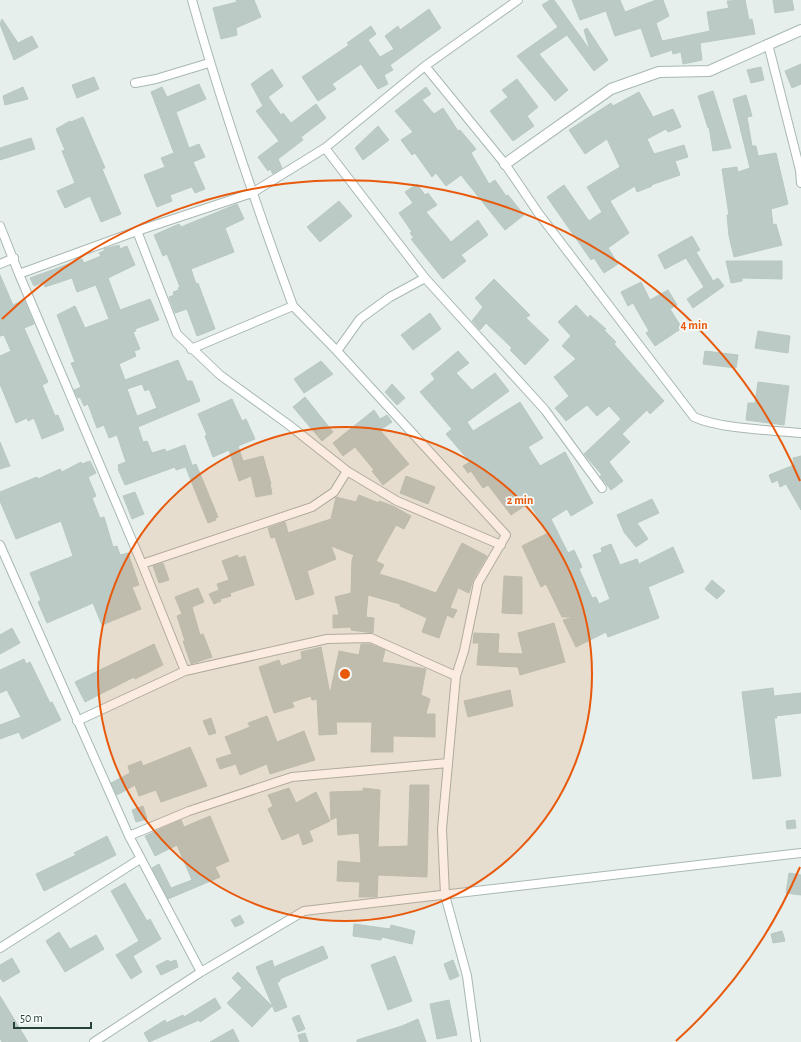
<svg xmlns="http://www.w3.org/2000/svg" width="801" height="1042" font-family="'Alegreya Sans',sans-serif">
  <rect width="100%" height="100%" fill="#e6efeb"/>
  <path fill="#bbcac4" stroke="#b8c9c2" fill-rule="evenodd" d="M236,0h18l7,17 -25,11 1,7 -16,4 -8,-31 24,-6z
    M550,0h4l36,50 -6,-20 3,-2 21,32 -14,11 -27,-36 -28,19 29,36 -13,11 -38,-45 41,-29 -16,-22z
    M572,0h48l5,12 31,-12h7l6,16 -13,7 6,18 48,-10 -3,-19 22,-4 -2,-7 18,-1 4,20 3,-1 3,15 -55,9 2,17 -19,4 -2,-12 -8,2 -1,-4 -21,7 -10,-29 -26,8 -9,-25 -26,9z
    M773,0h19l2,10 -19,3z
    M429,9l12,19 -51,37 3,5 -9,5 4,9 -10,5 -17,-25 -29,20 4,5 -18,12 -16,-24 47,-32 -2,-2 24,-17 5,8 -8,6 12,17 14,-8 -9,-13 13,-10 2,4z
    M2,19l16,24 14,-7 6,11 -24,13 -14,-36z
    M801,64v20l-9,4 -7,-17z
    M761,67l3,13 -13,3 -4,-13z
    M272,69l11,17 -15,11 13,18 2,-2 8,10 25,-19 10,14 -25,19 2,3 -25,19 4,9 -9,6 -3,-5 -2,2 -10,-14 21,-16 -23,-30 7,-5 -12,-22z
    M94,77l5,12 -22,9 -5,-13z
    M517,79l21,28 -11,9 7,10 -21,15 -23,-30 18,-14 -6,-7z
    M199,84l7,15 -30,13 13,36 10,-4 6,13 -12,5 12,27 -10,4 -3,-6 -6,2 -16,6 2,6 -15,6 -13,-32 21,-8 -4,-9 13,-5 -23,-61 11,-5 5,10z
    M23,87l5,12 -23,6 -2,-9z
    M426,87l5,7 -9,6 12,14 9,-6 15,23 2,-1 16,19 -5,4 18,31 6,-4 11,16 2,-1 16,20 -19,15 -44,-55 -15,11 -10,-13 -4,4 -17,-24 -3,2 -11,-15 12,-8 -18,-21z
    M713,91l18,57 -18,3 -4,-24 -1,1 -10,-32z
    M639,92l14,25 20,-8 8,18 -13,5 -2,-3 -19,10 7,15 30,-9 4,12 -13,4 5,14 -29,10 1,1 -15,6 -2,-6 -25,15 19,32 -21,15 10,16 -14,9 -10,-15 -3,2 -44,-63 17,-12 25,36 13,-9 -15,-25 33,-20 -13,-28 -22,15 -16,-24 42,-27 2,3z
    M746,95l6,21 -5,1 5,29h4l2,10 18,-3 12,51 -17,5 2,16 3,-1 6,21 -48,12 -5,-21 -2,-21h2l-7,-46 15,-2 1,5 12,-4 -17,-69z
    M83,117l22,51 -3,1 19,45 -20,8 -11,-26 -25,12 -8,-17 18,-8 -13,-32 3,-1 -9,-21 14,-8 1,1z
    M378,126l11,14 -26,20 -8,-12z
    M31,138l4,11 -35,11v-12z
    M417,184l8,11 3,-2 9,12 -11,7 25,30 27,-22 10,15 -27,20 5,6 -23,18 -32,-40 3,-1 -4,-5 2,-1 -13,-19 14,-10 -8,-11z
    M339,201l13,15 -32,26 -13,-15z
    M237,204l7,15 -19,9 9,24 -43,17 5,15 2,-1 17,46 -18,7 -10,-27 -12,4 -6,-16 5,-2 -1,-3 6,-2 -1,-2 2,-1 -13,-33 -4,2 -9,-21 25,-11 2,3z
    M692,236l8,14 -4,2 17,29 5,-3 6,8 -31,22 -6,-9 17,-12 -18,-29 -21,11 -7,-14z
    M119,245l1,4 7,-3 8,19 -27,13 12,32 30,-11 9,21 -24,9 1,2 -3,1 7,17 -6,2 2,5 -17,8 6,16 53,-20 9,21h5l8,20 -62,26 5,15 4,-1 5,12 13,-4 1,3 19,-7 7,20 -16,5 -1,-3 -50,18 -7,-16 1,-1 -1,-3 8,-3 -9,-27 -8,3 -5,-13 -7,3 -9,-24 -4,2 -4,-9 -2,1 -4,-8 7,-3 -10,-24 4,-1 -18,-47 18,-9 10,22 24,-9 -13,-34 -19,7 -5,-14 -27,9 -2,-5 -9,4 -4,-8 52,-19 2,4 17,-7 -2,-3 5,-2v-2zM142,384l3,7 4,-2 8,19 -20,8 -10,-27z
    M726,261h56v18l-40,-1v3l-11,2z
    M0,275l13,30 11,-5 10,24 -10,4 24,54 -6,3 13,31 3,-1 6,15 -22,9 -8,-21 -6,3 -1,-3 -11,5 -16,-39v-28l11,-5 -7,-16 -4,1z
    M494,279l36,36 -4,3 23,22 -24,25 -15,-15 2,-2 -26,-25 -6,7 -8,-9 11,-14 -8,-9z
    M641,282l9,18 18,-10 9,15 -7,4 12,19 -27,18 -9,-13 3,-2 -16,-28 -5,3 -7,-14z
    M576,305l12,13 2,-3 16,14 -2,1 12,12 -2,2 50,57 -14,13 -3,-4 -25,24 8,8 -21,20 14,19 -12,9 -11,-14 2,-1 -18,-21 37,-35 -12,-13 -12,10 -10,-11 -21,16 -11,-13 14,-12 -15,-19 22,-18 -14,-13 9,-10 -13,-14z
    M430,313l11,16 -28,21 -12,-15z
    M758,331l32,5 -2,17 -33,-5z
    M458,351l11,12 -13,10 16,17 23,-17 14,18 -42,31 6,9 47,-29 23,36 -15,9 12,19 25,-14 28,51 -22,13 -4,-7 -16,10 17,34 6,-3 8,17 -3,2 13,29 4,-1 3,7 11,-5 -17,-44 9,-3 -1,-4 10,-4 9,21 17,-6 2,5 34,-17 11,25 -36,15 11,31 -51,19 -2,-5 -30,15 -13,-27 11,-3h-12l-16,-33 -5,3 -19,-41 26,-13 -19,-30 -18,12 -23,-30 -5,3 -12,-17 -3,2 -5,-7 7,-4 -24,-28 6,-5 -32,-37 15,-13 -4,-5z
    M705,351l33,4 -2,13 -33,-4z
    M321,361l12,13 -29,19 -10,-14z
    M758,382l31,4 -5,39 -38,-5 2,-17h7z
    M392,384l13,14 -8,7 -12,-13z
    M305,397l28,35 -11,9 -29,-34z
    M232,399l10,22 4,-2 9,20 -17,7 5,15 20,-5 8,28h-1l2,10 -16,3 -5,-21 -12,5 -10,-31 -16,7 -8,-21 2,-1 -9,-21z
    M374,410l6,9 7,-4 5,7 -12,8 29,34 -26,21 -11,-14 2,-1 -19,-23 -12,9 -10,-13z
    M0,442l10,24 -10,3z
    M801,456v54l-15,-26 -6,3 -2,-7 -6,3 -3,-8 25,-10 -1,-7z
    M90,461l6,12 -8,4 8,19 -4,2 8,20 4,-1 9,30 4,-1 3,9 8,-2 11,32 -7,2 9,22 -39,16 -9,-22 -46,20 -9,-21 3,-2 -11,-27 43,-17 -12,-35 -45,18 -16,-38v-9l37,-15 1,2 22,-10 2,3 19,-10 1,2z
    M196,464l22,53 -3,1 1,2 -8,3 -22,-55z
    M406,476l29,11 -7,17 -28,-11z
    M135,492l9,22 -12,5 -9,-23z
    M359,495l20,8v-2l14,5 18,10 -7,13 -8,-4 -20,36 8,4 -5,9 27,8 30,11 26,-50 25,13 -14,24 -4,13 -11,-5 -8,20 7,2 -4,8 -6,-3 -8,23 -17,-6 5,-14 -27,-12v-2l-32,-9 -2,22 8,1 -1,15 -22,-3v-3l-18,1v-13h6l-4,-18 16,-4 1,-33 2,-5 -23,-9 5,13 -29,12 7,23 -18,6 -21,-63 -4,1 -3,-10 17,-6 3,11 43,-14 5,-22 20,5z
    M652,499l7,14 -22,10 11,16 -12,8 -12,-15 -7,-17z
    M238,555v3l7,-2 9,29 -24,8 1,3 -11,3 1,2 -7,3 -5,-10 10,-4 -2,-6 12,-4 -7,-19z
    M163,563l6,17 -10,3 -6,-17z
    M504,576l18,1v37l-20,-1z
    M712,580l13,11 -8,8 -12,-10z
    M198,588l6,14 -12,5 8,28 3,-1 9,23 -21,7 -8,-23h2l-8,-25 5,-2 -7,-17z
    M554,623l11,39 -45,13 -2,-8 -41,-2 2,-22h-6l1,-10 25,1 -1,19 25,1 -5,-21z
    M12,628l8,15 -20,11v-19z
    M154,644l9,21 -28,14 -1,-2 -49,25 -10,-20z
    M361,644h9l15,6 -3,12 44,7 -5,26 9,4 -4,15h9v23l-42,-1v16h-22l1,-30h-36l1,12 -18,1 -2,-36 -5,1 -1,-4 -19,6 2,5 -20,6 -15,-46 20,-7 2,6 21,-7 -1,-7 20,-5 9,47 9,-43 20,4z
    M24,659l2,5 4,-2 20,41 2,-1 9,18 -39,19 -3,-7 -19,7v-14l21,-8 -14,-27 -7,3v-23z
    M773,688l1,8 27,-3v20l-25,3 1,2h-3l7,58 -28,3 -11,-87z
    M510,690l3,16 -45,11 -4,-16z
    M267,716l10,26 27,-11 11,29 -45,14 -3,-10 -27,11 -4,-11 -16,5 -4,-10 16,-5 -7,-17 25,-10 -2,-4z
    M211,718l5,15 -7,2 -6,-14z
    M190,747l17,39 -46,16 -5,-12 -17,6 -4,-11 -18,10 -6,-12 19,-10 -2,-7 13,-5 2,5z
    M410,785h19l-2,92 -49,-2 -1,22h-18l1,-15 -23,-1 1,-20 23,2 -2,-30 -21,2 -1,-18 -6,3 -1,-28 33,-1v-3l17,2 -2,57 30,-1z
    M289,788l7,15 20,-11 14,29 -21,10 4,10 -10,4 -4,-12 -17,7 -14,-31 5,-3 -5,-11z
    M143,806l4,13 -11,3 -4,-12z
    M210,816l19,45 -14,6 5,10 -52,22 -16,-31 7,-4 12,24 21,-8 -15,-35 -22,11 -10,-20 36,-16 3,7z
    M795,820l1,8 -9,1 -1,-8z
    M107,836l9,19 -72,36 -8,-17 40,-19 -2,-2z
    M789,873l12,2v20l-15,-2z
    M125,883l22,38 3,-2 11,20 -28,17 9,16 -11,7 -15,-24 23,-14 -28,-50z
    M240,915l4,8 -9,4 -4,-7z
    M354,924l36,5 1,-4 24,6 -3,13 -30,-7 -1,3 -28,-4z
    M782,931l3,10 -12,2 -2,-9z
    M59,932l11,17 26,-14 8,14 -39,23 -19,-31z
    M323,946l5,12 -48,21v2l-3,2 10,24 -12,5 -19,-45 16,-7 2,7z
    M395,956l17,45 -24,9 -17,-45z
    M12,958l8,14 -17,10 -3,-4v-13z
    M168,960l2,2 6,-2 2,7 -17,8 -5,-9z
    M453,960l6,16 -9,4 -6,-16z
    M238,972l34,34 -20,21 -25,-24 15,-15 -10,-10z
    M0,996l28,46h-26l-2,-4z
    M215,998l6,10 -21,14 -1,-2 -50,22 -5,-9 21,-13 1,3 17,-8 1,2z
    M449,1000l8,35 -20,4 -7,-35z
    M299,1015l6,14 -7,3 -6,-14z
    M418,1019l8,23h-69v-2l45,-14z
    M233,1029l6,13h-29z
    M305,1033l3,9h-8l-2,-7z"/>
  <g fill="none" stroke-linecap="round" stroke-linejoin="round">
    <defs>
      <path id="minor" d="M768,44l32,126 1,13
        M425,66l80,98 34,50 155,203c26,12 78,13 107,16
        M135,83l21,-4 53,-16
        M325,148l100,130
        M0,226l19,48
        M137,231l40,103 43,41 69,50 58,46 50,30 104,44
        M0,264l14,-6
        M293,306l44,45 169,184 -28,48 -14,68 -8,25 -14,153 3,66 22,81 9,66
        M191,349l102,-43c-37,-101 -72,-202 -101,-306
        M337,351l23,-32 30,-22 35,-19 120,132 57,78
        M0,545l129,291 72,136
        M142,564l170,-57 22,-15 13,-21
        M185,671l-43,-107 -123,-290 118,-43 115,-38 73,-45 100,-82 93,-66
        M77,721l108,-50 142,-32 44,-1 85,38
        M129,836l60,-25 103,-34 156,-14
        M0,948l140,-89
        M94,1042l107,-70 103,-61 497,-58"/>
      <path id="tertiary" d="M505,164l106,-75 48,-17 50,-1 92,-41"/>
    </defs>
    <use href="#minor" stroke="#a8b8b2" stroke-width="10"/>
    <use href="#tertiary" stroke="#a8b8b2" stroke-width="12"/>
    <use href="#minor" stroke="#fff" stroke-width="8"/>
    <use href="#tertiary" stroke="#fff" stroke-width="10"/>
  </g>
  <circle cx="345" cy="674" r="247" fill="#e8590c" fill-opacity=".12"/>
  <g fill="none" stroke="#e8590c" stroke-width="2">
    <circle cx="345" cy="674" r="247"/>
    <path d="M800 867A494 494 0 0 1 676 1041M2 319A494 494 0 0 1 800 481"/>
  </g>
  <circle cx="345" cy="674" r="6" fill="#e8590c" stroke="#f7fbf9" stroke-width="2"/>
  <g font-size="12" text-anchor="middle" font-weight="bold" fill="#e8590c" stroke="#f7fbf9" stroke-width="3.5" stroke-linejoin="round" paint-order="stroke">
    <text x="694" y="329">4 min</text>
    <text x="520" y="504">2 min</text>
  </g>
  <path d="M14 1022v6h77v-6" fill="none" stroke="#24423a" stroke-width="2"/>
  <text x="20" y="1022" font-size="12" fill="#24423a" stroke="#f7fbf9" stroke-width="3" paint-order="stroke">50 m</text>
</svg>
